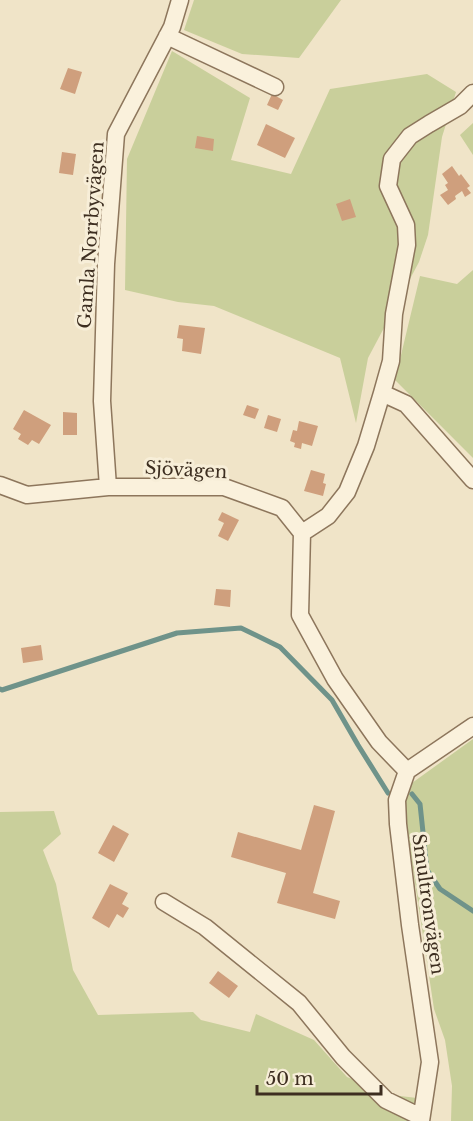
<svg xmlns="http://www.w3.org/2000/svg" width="473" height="1121" font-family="'Libre Baskerville',serif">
  <rect width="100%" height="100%" fill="#f0e4c8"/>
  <path fill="#c9cf9b" d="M194,0h147l-42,58 -57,-4 -58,-24z
    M172,51l78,47 -19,62 60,14 39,-85 97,-15 29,18 -14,45 -14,98 -9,27 -51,96 -12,65 -16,-65 -126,-52 -36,-4 -53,-12 2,-131z
    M473,123v32l-13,-20z
    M473,270v188l-78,-78 25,-104 37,8z
    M473,739v382h-22l1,-35 -7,-46 -11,-31 -31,-206 9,-20z
    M54,811l7,23 -18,16 13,34 17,86 25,45 95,-3 8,8 49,12 6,-18 58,26 33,37 45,18 25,3 -4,23h-413v-309z"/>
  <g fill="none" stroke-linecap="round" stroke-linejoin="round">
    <path stroke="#6f938a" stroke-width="5" d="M0,689l2,1 175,-57 64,-5 39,19 52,53 26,45 30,48
      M412,794l8,10 7,66 13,19 33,22"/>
  </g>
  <path fill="#cf9f7d" d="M68,68l14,4 -7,22 -15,-5z
    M272,94l11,6 -5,10 -11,-5z
    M266,124l29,14 -10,20 -28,-13z
    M197,136l17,3 -1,12 -18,-3z
    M62,152l14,2 -3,21 -14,-2z
    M452,166l7,10 2,-2 9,12 -3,2 4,5 -6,4 -3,-6 -7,5 1,3 -8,6 -8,-10 8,-5 -3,-5 3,-2 -6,-9z
    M350,199l6,18 -14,4 -6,-17z
    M179,325l26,3 -4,26 -19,-3 1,-12 -6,-1z
    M247,405l12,4 -4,10 -12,-4z
    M24,410l27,15 -12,19 -7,-4 -4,5 -10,-6 3,-5 -8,-5z
    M63,412l14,1v22h-14z
    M268,415l13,4 -4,13 -13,-4z
    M299,421l19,5 -6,20 -10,-3 -1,6 -7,-2 1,-4 -5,-2 3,-11 4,1z
    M311,470l14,4 -2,9 3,1 -3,12 -19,-5z
    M222,512l17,8 -11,21 -10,-5 6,-13 -6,-3z
    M216,589l15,1 -1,17 -16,-2z
    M41,645l2,15 -20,3 -2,-15z
    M314,805l21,6 -22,82 27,8 -5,18 -58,-16 9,-30 -55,-16 7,-25 63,18z
    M113,825l16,9 -15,28 -16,-9z
    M110,884l18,9 -6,11 7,4 -6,10 -6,-4 -8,14 -17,-10z
    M218,971l20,15 -9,12 -20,-15z"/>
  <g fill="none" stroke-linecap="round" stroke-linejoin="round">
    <defs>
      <path id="street" d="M167,36l108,51
        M382,393l24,11 67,76
        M0,485l27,10 81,-8h116l58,21 20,25 -2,82 35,64 44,63 28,29
        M108,487l-6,-86 4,-137 10,-130 56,-107 8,-27
        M302,533l26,-17 19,-24 19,-46 16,-53 9,-32 3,-47 13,-69 -1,-20 -18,-39 4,-27 18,-23 19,-12 31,-18 13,-13
        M164,902l41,25 94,76 44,54 43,43 35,17
        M421,1121l9,-59 -20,-137 -12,-101 -1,-24 10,-29 66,-45"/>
    </defs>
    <use href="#street" stroke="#8d765c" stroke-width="19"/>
    <use href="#street" stroke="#faf1dc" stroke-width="16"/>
  </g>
  <g text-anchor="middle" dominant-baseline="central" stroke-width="6" stroke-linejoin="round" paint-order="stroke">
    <g font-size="18" fill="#3d2e20" stroke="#f7eed8">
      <text transform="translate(91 235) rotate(-86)">Gamla Norrbyvägen</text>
      <text transform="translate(186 470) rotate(3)">Sjövägen</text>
      <text transform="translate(428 904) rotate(82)">Smultronvägen</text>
    </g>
  </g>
  <path d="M257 1085v9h124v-9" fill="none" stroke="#3d2e20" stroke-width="3"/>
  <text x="266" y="1085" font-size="18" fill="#3d2e20" stroke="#f7eed8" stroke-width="4.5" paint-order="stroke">50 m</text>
</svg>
